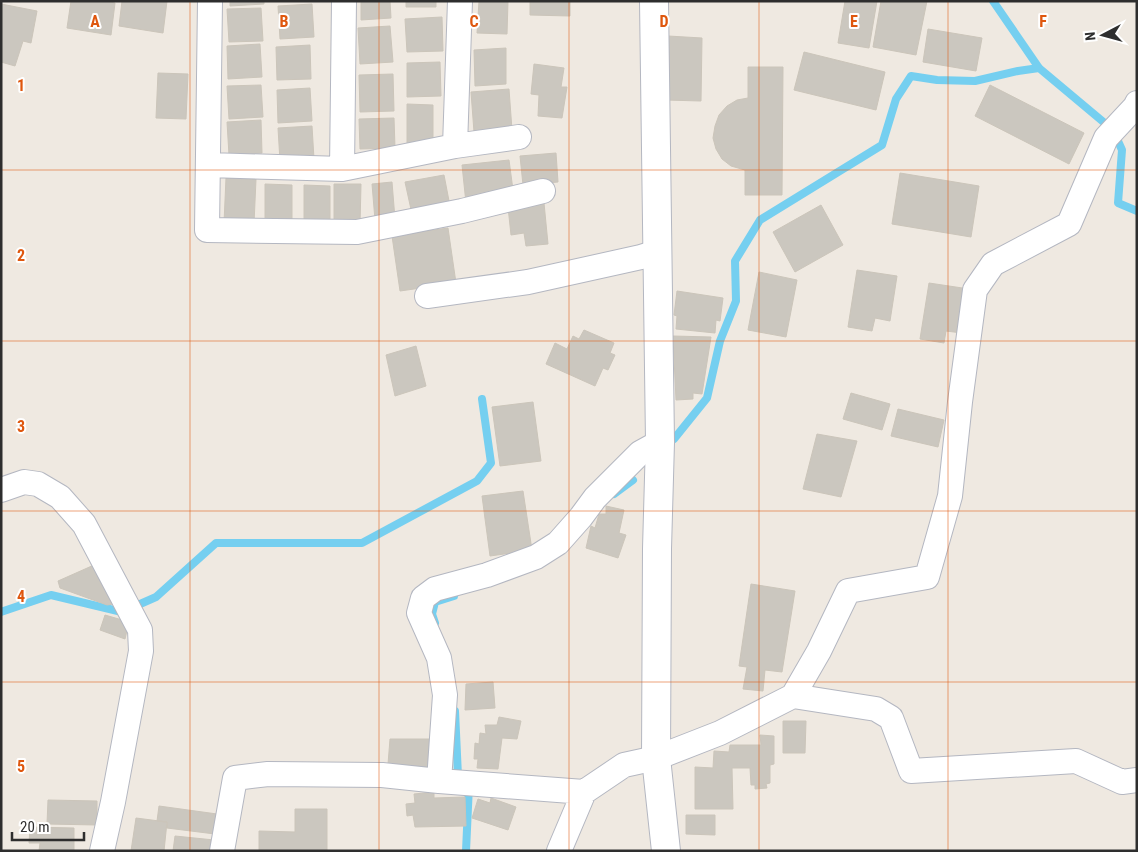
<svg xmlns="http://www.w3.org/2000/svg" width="1138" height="852" font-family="'Roboto Condensed',sans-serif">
  <rect width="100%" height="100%" fill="#efe9e1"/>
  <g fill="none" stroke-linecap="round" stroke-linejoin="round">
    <path stroke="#75cff0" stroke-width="8" d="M993,1l46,67 74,62 9,20 -4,53 19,8
      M674,439l33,-41 13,-57 16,-40 -1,-40 25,-41 122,-75 14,-46 15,-23 26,4 38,1 43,-10 21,-3
      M614,494l19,-14
      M1,612l50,-17 71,17 34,-15 60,-54h146l115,-62 14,-18 -9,-64
      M435,623l-3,-9 3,-12 19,-6
      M455,711l3,65h4
      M466,851l3,-66"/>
  </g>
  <path fill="#cbc7bf" stroke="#cbc5ba" d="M71,1h34l10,2 -4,32 -44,-7z
    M122,1h45l-4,32 -44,-7z
    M230,1h34v3l-34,2z
    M361,1h29l1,17 -30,2z
    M406,1h30v6h-30z
    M479,1h29l-1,33 -30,-1z
    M530,1h40v15l-40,-1z
    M845,1h32l-8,47 -31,-5z
    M881,1h46l-11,54 -43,-8z
    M1,4l36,7 -6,32 -8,-2 -8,25 -14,-4z
    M312,4l2,33 -34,2 -2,-33z
    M261,8l2,33 -34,1 -2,-33z
    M442,17l1,34 -36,1 -2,-33z
    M390,26l3,36 -33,2 -2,-36z
    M928,29l54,9 -6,33 -53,-9z
    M668,36l34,2 -1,63 -35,-1z
    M260,44l2,33 -34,2 -1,-33z
    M310,45l1,34 -34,1 -1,-33z
    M506,48v36l-31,2 -1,-36z
    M804,52l81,20 -9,38 -82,-20z
    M440,62l1,34 -34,1v-34z
    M534,64l30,4 -3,19h6l-5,31 -24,-2 1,-21 -8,-1z
    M748,67h35l-1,128h-37v-25l-14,-4 -9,-7 -6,-10 -3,-11 2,-12 4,-11 8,-9 10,-6 11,-2z
    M158,73l30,1 -2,45 -30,-1z
    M393,74l1,37 -34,1 -1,-37z
    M261,85l2,32 -34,2 -2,-33z
    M990,85l94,48 -15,31 -94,-48z
    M310,88l2,33 -34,2 -1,-33z
    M509,89l3,41 -38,2 -3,-40z
    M407,104l26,1v40h-26z
    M394,118l1,30 -35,1 -1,-30z
    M261,120l1,33 -33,2 -2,-33z
    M312,126l2,33 -34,2 -2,-33z
    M556,153l2,29 -35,3 -3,-29z
    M509,160l4,30 -47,13 -4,-38z
    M900,173l79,13 -8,51 -79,-13z
    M444,175l6,31 -38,8 -7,-32z
    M226,178l30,1 -2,45 -30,-1z
    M392,182l3,37 -20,1 -3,-36z
    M265,184l27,1v40h-27z
    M334,184h27l-1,41h-26z
    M304,185l26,1v40h-26z
    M544,203l4,41 -22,2 -2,-13 -13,2 -3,-28z
    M821,205l22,40 -48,27 -22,-40z
    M448,228l8,55 -56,8 -8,-55z
    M857,270l40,6 -7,45 -15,-3 -3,13 -24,-4z
    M759,272l38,8 -11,57 -38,-7z
    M929,283l40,6 -7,44 -16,-2 -2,12 -24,-4z
    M677,291l46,7 -3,23 -4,-1 -1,13 -39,-4 1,-13 -3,-1z
    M584,330l30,13 -4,10 5,2 -7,15 -5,-2 -8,18 -49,-22 9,-21 12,6 6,-13 6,3z
    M673,336l38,1 -9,57 -9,-1v6l-17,1z
    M416,346l10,40 -31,10 -9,-41z
    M851,393l39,11 -8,26 -39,-11z
    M533,402l8,59 -41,5 -8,-59z
    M898,409l46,11 -6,27 -47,-11z
    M817,434l40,7 -16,56 -38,-8z
    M523,491l9,59 -42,6 -8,-60z
    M606,506l18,4 -5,23 7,2 -8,23 -32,-10 5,-22 4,2 4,-14h7z
    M94,565l20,39 -7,1 -47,-17 -2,-7z
    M751,584l44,7 -13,81 -17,-2 -2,21 -20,-2 4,-22 -8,-1z
    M105,615l24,7 -4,17 -25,-9z
    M493,682l2,26 -30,2 1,-26z
    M499,717l22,4 -4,18 -15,-1 -4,31 -21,-1 1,-9h-4l1,-16 4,1 1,-11 6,1 -1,-9h12z
    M783,721h23l-1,32h-22z
    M760,735l14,1v28l-4,1v18l-4,1 1,4 -12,1v-4h-4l-1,-17h-18l1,41h-38v-42l18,1 1,-17 15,1 1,-7h31z
    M390,739h42l-4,29 -40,-4z
    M434,792v6l31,-1 1,29 -51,1 -2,-12 -6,1 -1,-12 9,-1 -1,-9z
    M491,798l25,9 -8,23 -36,-12 6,-19 12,4z
    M48,800l49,1v24l-50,-1z
    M159,806l58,8 -2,20 -48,-6v-6l-10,-1z
    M295,809h32v42h-68v-20l36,1z
    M686,815h29v20l-29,-1z
    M136,818l31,4 -3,29h-33z
    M30,827l44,1v23h-35l1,-8h-11z
    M175,836l39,4 -2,11h-39z"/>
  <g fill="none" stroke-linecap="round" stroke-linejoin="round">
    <defs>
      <path id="minor" d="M210,1l-3,229 150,2 105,-21 81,-20
        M455,146l5,-145
        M208,165l134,4 113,-23 64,-9
        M342,169l2,-168
        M427,296l101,-14 113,-25 16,-5
        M1,490l23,-8 14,2 22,13 24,27 56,106 1,21 -28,151 -11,49
        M793,696l83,13 15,9 20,53 165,-10 46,21 15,-2
        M439,781l6,-86 -6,-37 -20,-45 4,-15 12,-9 52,-14 49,-18 22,-14 23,-26 14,-19 45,-45 20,-11
        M222,851l13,-73 33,-4 114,1 57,6 145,11
        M559,851l25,-59 40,-27 32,-7 64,-25 73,-37 26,-45 29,-60 79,-14 23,-81 10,-94 15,-112 18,-26 76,-40 37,-86 29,-31 2,-4"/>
      <path id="tertiary" d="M654,1l6,441 -3,107 -1,209 10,93"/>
    </defs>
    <use href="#minor" stroke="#b4b7c1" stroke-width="26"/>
    <use href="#tertiary" stroke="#b4b7c1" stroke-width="30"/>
    <use href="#minor" stroke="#fff" stroke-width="24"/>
    <use href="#tertiary" stroke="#fff" stroke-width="28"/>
  </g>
  <path fill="none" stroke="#df570e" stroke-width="1" stroke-opacity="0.55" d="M190,1v850M379,1v850M569,1v850M759,1v850M948,1v850M1,170h1136M1,341h1136M1,511h1136M1,682h1136"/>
  <g font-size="16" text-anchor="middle" font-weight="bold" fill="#df570e" stroke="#fff" stroke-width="4" stroke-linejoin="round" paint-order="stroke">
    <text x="95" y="27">A</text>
    <text x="284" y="27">B</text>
    <text x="474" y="27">C</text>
    <text x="664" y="27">D</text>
    <text x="854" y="27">E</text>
    <text x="1043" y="27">F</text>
    <text x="21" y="91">1</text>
    <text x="21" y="261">2</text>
    <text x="21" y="432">3</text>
    <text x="21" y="602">4</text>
    <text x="21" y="772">5</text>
  </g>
  <rect width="1138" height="852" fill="none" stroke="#2e2e2e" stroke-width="5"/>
  <g transform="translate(1103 35) rotate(264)" stroke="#ffffff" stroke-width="4" paint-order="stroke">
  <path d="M0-4L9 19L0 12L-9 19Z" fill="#2e2e2e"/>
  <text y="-8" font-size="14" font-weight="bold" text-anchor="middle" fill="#2e2e2e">N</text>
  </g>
  <path d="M12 832v8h72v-8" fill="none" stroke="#2e2e2e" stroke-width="2.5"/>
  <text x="20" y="832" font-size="15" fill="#2e2e2e" stroke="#ffffff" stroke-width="4" paint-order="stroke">20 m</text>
</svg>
